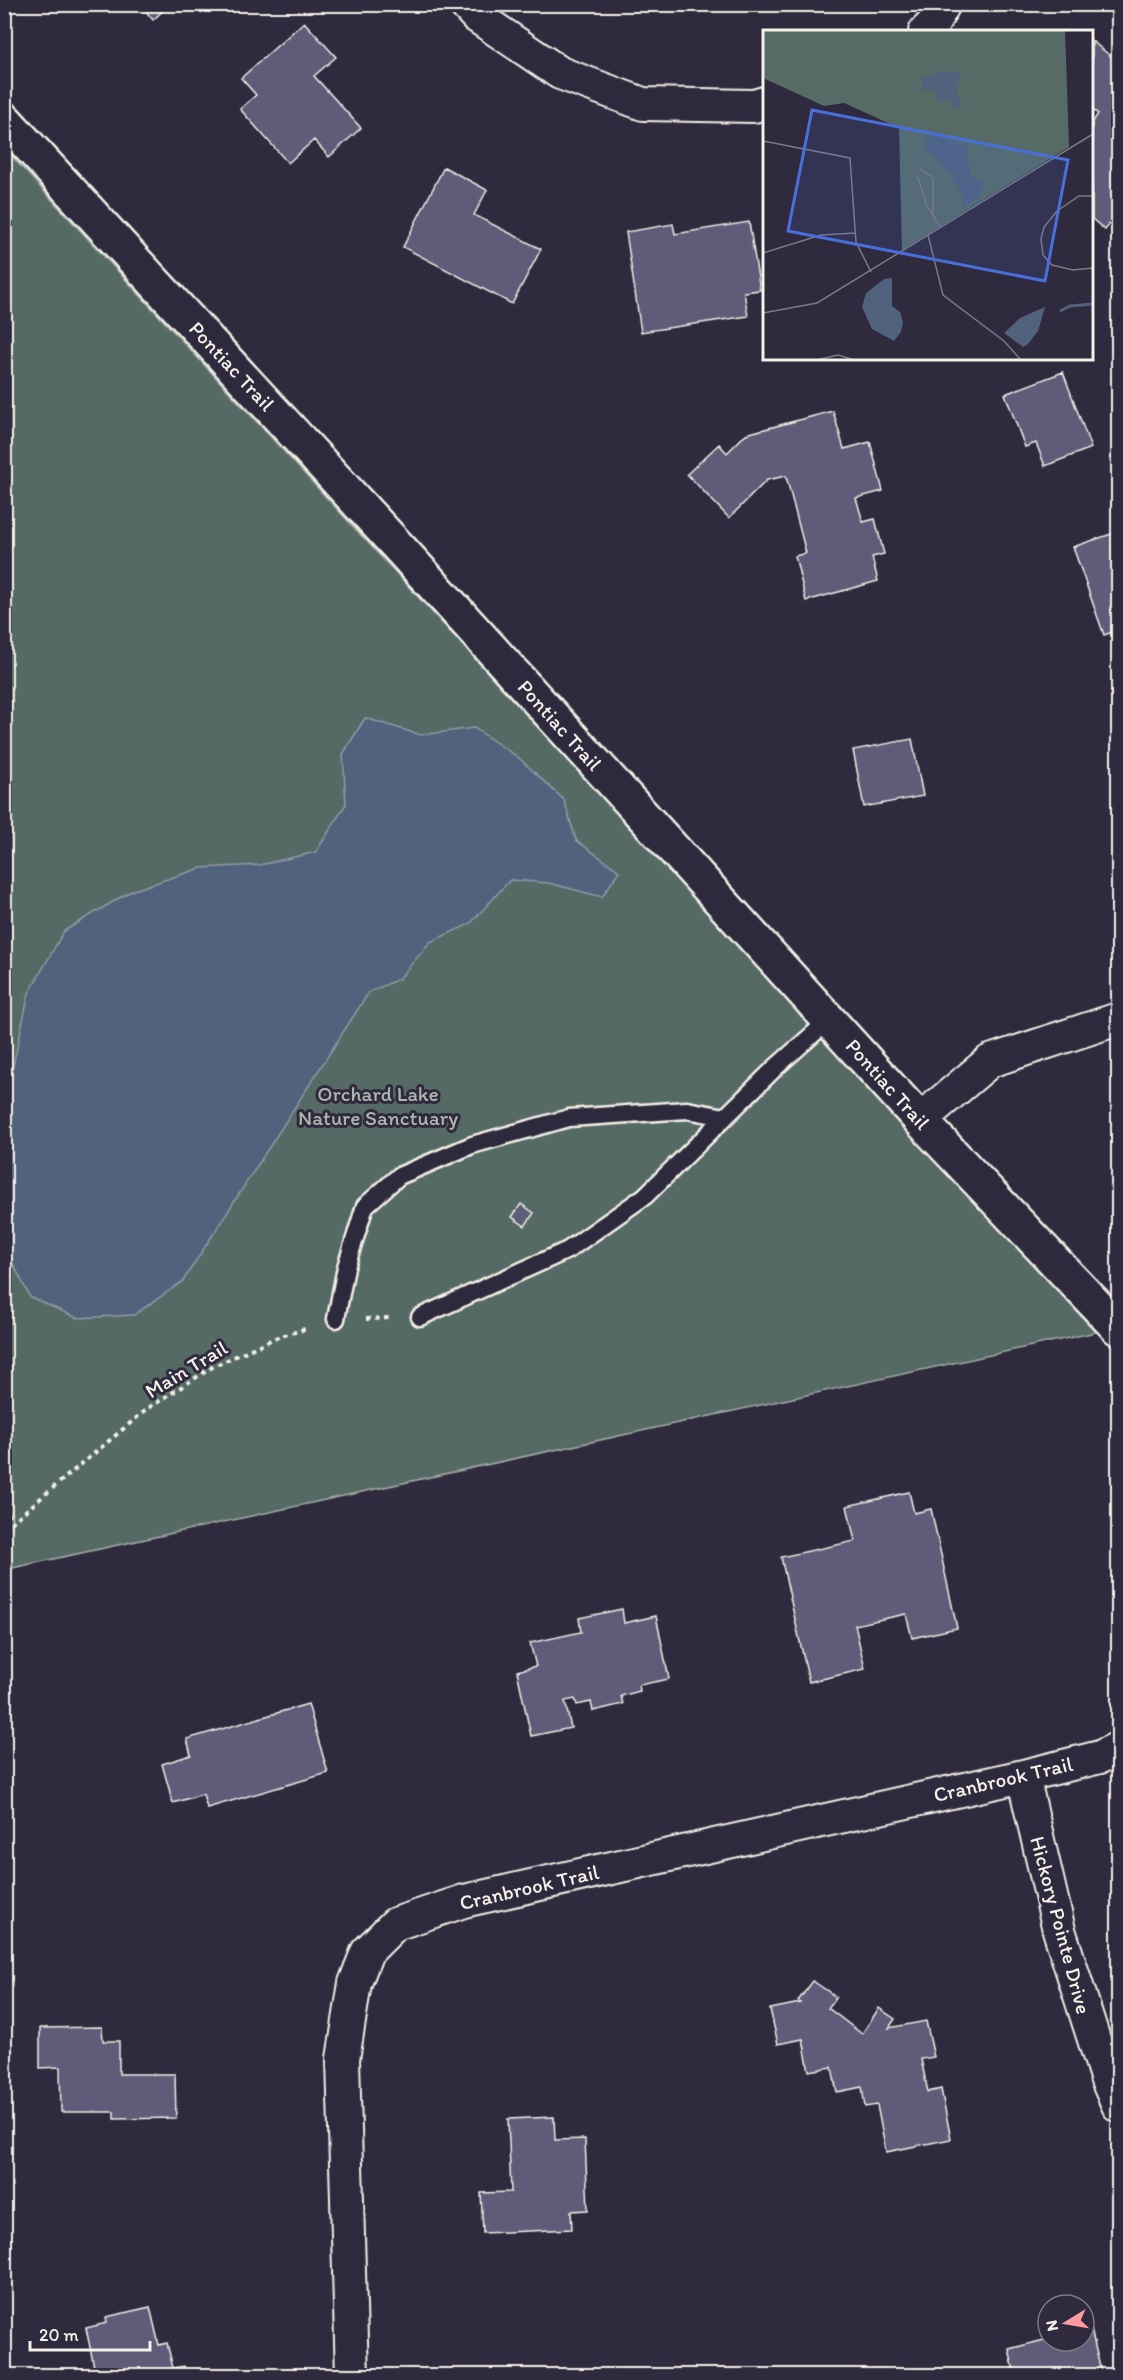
<svg xmlns="http://www.w3.org/2000/svg" width="1123" height="2380" font-family="Itim,sans-serif">
  <rect width="100%" height="100%" fill="#2f2a3d"/>
  <filter id="ink" filterUnits="userSpaceOnUse"><feTurbulence type="fractalNoise" baseFrequency=".0167" numOctaves="2"/><feDisplacementMap in="SourceGraphic" scale="12" xChannelSelector="R" yChannelSelector="G"/><feConvolveMatrix kernelMatrix="1 2 1 2 8 2 1 2 1" color-interpolation-filters="sRGB"/></filter>
  <g filter="url(#ink)">
    <path fill="#566b65" stroke="#a5aea6" stroke-width="1.5" d="M5,149l1091,1183 -1088,237 -3,13z"/>
    <path fill="#51627c" stroke="#929ba7" stroke-width="1.5" d="M365,718l56,17 53,-7 45,30 45,42 12,40 43,31 -17,26 -53,-14 -39,-3 -40,44 -40,18 -31,37 -30,13 -186,289 -49,34 -57,3 -47,-21 -25,-49v-146l24,-109 35,-62 67,-40 70,-23 59,-3 56,-13 30,-48 -3,-50z"/>
    <path fill="#5e5b79" stroke="#f4f1e8" stroke-width="1.5" d="M140,4h30l-17,16z
      M304,22l32,35 -22,19 47,52 -32,29 -15,-17 -26,23 -48,-54 16,-14 -15,-17z
      M1092,41l26,21v151l-13,17 -13,-11v-96l6,-9 -6,-5z
      M444,167l43,23 -13,25 67,34 -29,55 -109,-57z
      M749,222l11,68 -16,2 4,24 -107,16 -15,-100 47,-8 2,10z
      M1063,372l28,76 -46,18 -9,-23 -11,4 -20,-53z
      M833,411l11,38 26,-7 13,49 -27,7 7,24 12,-3 9,35 -12,3 6,24 -72,20 -11,-45 11,-3 -20,-77 -19,4 -38,38 -42,-44 32,-30 8,9 19,-19z
      M1117,532l1,98 -14,5 -31,-88z
      M912,739l11,57 -59,11 -11,-57z
      M521,1204l13,9 -9,13 -13,-9z
      M909,1492l5,21 17,-4 26,119 -45,10 -6,-24 -51,11 10,44 -56,13 -28,-125 74,-16 -8,-35z
      M622,1609l2,14 32,-7 13,63 -30,6 1,6 -19,5 2,8 -30,7 -2,-9 -14,3 -2,-6 -10,2 6,27 -40,8 -14,-65 19,-5 -6,-23 51,-11 -2,-14z
      M308,1704l20,69 -121,35 -4,-14 -30,9 -11,-39 29,-9 -4,-16z
      M813,1981l23,16 -8,11 34,26 17,-26 16,11 -6,9 37,-7 8,36 -13,2 7,33 13,-3 10,50 -65,13 -9,-47 -12,2 -3,-20 -25,5 -5,-25 -23,4 -6,-32 -25,5 -8,-35 30,-6 -2,-2z
      M102,2027l1,14h16v33h56l1,44 -62,1v-7h-53l-1,-45 -20,1v-40z
      M554,2117l1,23 30,-1 3,71 -17,1 1,18 -89,4 -2,-40 30,-1 -3,-73z
      M150,2307l9,38 8,-2 6,25 11,-2 2,10h-77l-1,-6 -13,2 -9,-44 21,-5 -1,-6z
      M1091,2329l11,47h-87l-6,-27 39,-10v2h36v-11z"/>
    <g fill="none" stroke-linecap="round" stroke-linejoin="round">
      <defs>
        <path id="lane" d="M420,1317l148,-67 77,-54 131,-129 53,-47
          M336,1319l10,-52 19,-61 34,-30 73,-31 97,-27 118,-8 38,7"/>
        <path id="street" d="M465,4l11,12 84,57 83,31 111,2 10,-3
          M925,32l8,-8 11,-20
          M920,1120l70,-59 128,-42
          M1023,1776l36,154 48,150 11,25
          M352,2376l-9,-317 12,-76 12,-31 28,-28 69,-23 559,-125 77,-19 18,-9"/>
        <path id="secondary" d="M4,119l399,433 517,568 198,208"/>
      </defs>
      <use href="#lane" stroke="#f4f1e8" stroke-width="21"/>
      <use href="#street" stroke="#f4f1e8" stroke-width="36"/>
      <use href="#secondary" stroke="#f4f1e8" stroke-width="38"/>
      <path stroke="#f4f1e8" stroke-width="4" stroke-dasharray="4.5 4.5" stroke-linecap="butt" d="M366,1319l25,-1
        M4,1389l3,5 -3,20
        M4,1504l8,18
        M4,1529l143,-120 67,-43 61,-28 33,-10"/>
      <use href="#lane" stroke="#2f2a3d" stroke-width="16"/>
      <use href="#street" stroke="#2f2a3d" stroke-width="32"/>
      <use href="#secondary" stroke="#2f2a3d" stroke-width="33"/>
    </g>
  </g>
  <g text-anchor="middle" dominant-baseline="central" stroke-width="6" stroke-linejoin="round" paint-order="stroke">
    <g font-size="21" fill="#f4f1e8" stroke="#2f2a3d">
      <text transform="translate(232 366) rotate(47)">Pontiac Trail</text>
      <text transform="translate(560 725) rotate(48)">Pontiac Trail</text>
      <text transform="translate(888 1084) rotate(48)">Pontiac Trail</text>
      <text transform="translate(186 1369) rotate(-31)">Main Trail</text>
      <text transform="translate(1003 1779) rotate(-13)">Cranbrook Trail</text>
      <text transform="translate(529 1887) rotate(-13)">Cranbrook Trail</text>
      <text transform="translate(1061 1925) rotate(75)">Hickory Pointe Drive</text>
    </g>
    <g font-size="21" fill="#adb5ad" stroke="#2f2a3d">
      <text x="378" y="1093">Orchard Lake<tspan x="378" dy="24">Nature Sanctuary</tspan></text>
    </g>
  </g>
  <g transform="translate(763 30)">
    <rect width="330" height="330" fill="#2f2a3d"/>
    <path d="M0,0h302l4,117 -167,103 -3,-122 -55,-25 -20,3 -61,-28z" fill="#566b65"/>
    <path d="M182,41l15,2 -3,20 4,13 -4,5 -10,-13 -4,5 -6,-2 -1,-10 -15,-2 2,-12zM172,104l32,13 3,29 13,8 -3,12 -18,12 1,-12 -9,-17 -30,-33 4,-10zM129,248v28l8,6 3,10 -2,10 -7,9 -22,-12 -10,-22 4,-14 18,-14zM282,277l-7,24 -10,13 -5,3 -19,-14 16,-15z" fill="#51627c"/>
    <path fill="none" stroke="#51627c" stroke-width="3" d="M297,281l10,-5 23,-2"/>
    <path fill="none" stroke="#7e7a81" stroke-width="1.5" d="M0,111l87,17 6,84 15,30M156,138l14,10v36M155,147l8,27 15,24M330,166h-14l-22,15 -13,16 -3,12 2,16 9,10 21,5 20,-2M165,205l15,60 61,46 17,19M0,223l58,-18 34,-2M0,283l54,-10 276,-169M53,330l22,-5 17,5"/>
    <path fill="#486fdb" fill-opacity="0.15" stroke="#486fdb" stroke-width="3" d="M49,80l256,50 -23,121 -257,-50z"/>
    <rect width="330" height="330" fill="none" stroke="#f4f1e8" stroke-width="3"/>
  </g>
  <rect width="1123" height="2380" fill="none" stroke="#2f2a3d" stroke-width="24"/>
  <rect x="12" y="12" width="1099" height="2356" fill="none" stroke="#f4f1e8" stroke-width="2" filter="url(#ink)"/>
  <g transform="translate(1066 2323) rotate(259)"><circle r="28" fill="#2f2a3d" stroke="#7e7a81" stroke-width="1.5"/>
  <path d="M0-4.5L10 22L0 15L-10 22Z" fill="#ff9aa2"/>
  <text y="-9" font-size="16" font-weight="bold" text-anchor="middle" fill="#f4f1e8">N</text>
  </g>
  <path d="M30 2341v9h120v-9" fill="none" stroke="#f4f1e8" stroke-width="3"/>
  <text x="39" y="2341" font-size="18" fill="#f4f1e8" stroke="#2f2a3d" stroke-width="4.5" paint-order="stroke">20 m</text>
</svg>
